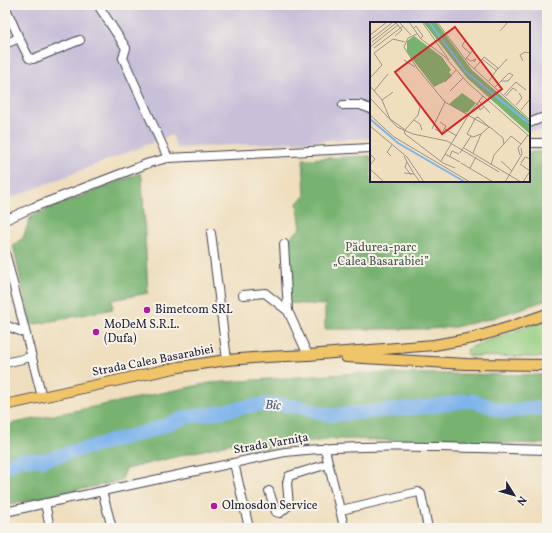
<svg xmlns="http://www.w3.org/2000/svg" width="552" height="533" font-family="Vollkorn,serif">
  <rect width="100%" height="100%" fill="#f7f3e8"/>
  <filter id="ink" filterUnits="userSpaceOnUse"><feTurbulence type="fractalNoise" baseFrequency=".025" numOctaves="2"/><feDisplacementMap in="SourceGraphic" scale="8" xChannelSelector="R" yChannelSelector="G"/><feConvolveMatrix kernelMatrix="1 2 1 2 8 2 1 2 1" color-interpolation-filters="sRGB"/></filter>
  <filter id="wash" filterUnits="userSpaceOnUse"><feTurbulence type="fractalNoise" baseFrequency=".012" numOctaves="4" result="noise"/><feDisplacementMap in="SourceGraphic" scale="16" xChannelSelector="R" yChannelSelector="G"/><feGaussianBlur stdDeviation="0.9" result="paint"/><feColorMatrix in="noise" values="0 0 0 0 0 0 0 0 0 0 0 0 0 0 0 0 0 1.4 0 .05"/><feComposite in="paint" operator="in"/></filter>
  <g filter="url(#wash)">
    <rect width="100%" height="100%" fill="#efdfbf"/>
    <path fill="#c8bfd8" d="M5,5h542v126h-18v-108h-158v115l-194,10 -5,-13 -167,65z"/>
    <path fill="#96cf83" stroke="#5c785f" d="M547,319v38l-78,-1 -3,-3 2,-4 4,-2z"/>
    <path fill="#78b271" stroke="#4d6a56" d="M529,152h18v148l-58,19 -34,8 -26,2h-104v-24l-38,-2 -3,-55 3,-8 14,-12 -4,-25 8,-8 -2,-36 68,-3v25h158z
      M140,173l2,4 6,116 -36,7 1,9 -82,16 -18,-80 10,-7 8,-22z
      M359,373l188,2v69l-213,-5 -88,12 -10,-9 -110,27 -5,12 -116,24v-80l205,-42z"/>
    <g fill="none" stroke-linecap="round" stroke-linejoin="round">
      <path stroke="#7db3eb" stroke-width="14" d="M5,468l15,-9 23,1 109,-30 35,-13 22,-3 41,-8 24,-2 26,3 30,8 97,-8 38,-6h9l9,3 22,8 26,-4 16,1"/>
    </g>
  </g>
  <g filter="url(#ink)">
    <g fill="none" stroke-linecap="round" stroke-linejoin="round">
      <defs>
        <path id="minor" d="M98,5l28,43 -3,10 45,100
          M5,6l14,32 10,20 4,1 47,-19
          M5,44l14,-6
          M343,105h17l11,4
          M529,123l18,-7
          M529,143h18
          M5,220l29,-13 115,-44 19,-5 203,-10
          M211,233l16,127
          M284,244l4,67 20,44
          M5,252l37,145
          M243,295l22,-2 23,18
          M5,325l20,8
          M5,363l26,-6
          M325,448c5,27 14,53 19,80
          M234,463l15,65
          M102,491l10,37
          M269,491l7,21 4,1 9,-8 -2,-22 2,-7 39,-12
          M45,503l5,25
          M341,510l77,-18 3,2 7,34
          M5,512l280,-60c87,-10 175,-4 262,-2"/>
        <path id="major" d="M346,357l120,7 81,1
          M5,405l174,-38 48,-7 39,-3 42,-2 126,-10 39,-7 37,-11 37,-13"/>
      </defs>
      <use href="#minor" stroke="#413e4f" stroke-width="10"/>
      <use href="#major" stroke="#413e4f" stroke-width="12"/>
      <use href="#minor" stroke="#fff" stroke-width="8"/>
      <use href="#major" stroke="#f0c469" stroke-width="10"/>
    </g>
  </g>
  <g fill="#b5179e" stroke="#f7f3e8" stroke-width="1.5">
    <circle cx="147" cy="310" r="4"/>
    <circle cx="96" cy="332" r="4"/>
    <circle cx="214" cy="506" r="4"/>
  </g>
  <g text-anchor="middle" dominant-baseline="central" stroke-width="4" stroke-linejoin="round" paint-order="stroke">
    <g font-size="12" fill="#455651" stroke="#f7f3e8">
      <text x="381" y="248">Pădurea-parc<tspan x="381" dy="14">„Calea Basarabiei”</tspan></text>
    </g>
    <g font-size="12" fill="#22223b" stroke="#f7f3e8" text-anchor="start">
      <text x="155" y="310">Bimetcom SRL</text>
      <text x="104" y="325">MoDeM S.R.L.<tspan x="104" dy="14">(Dufa)</tspan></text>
      <text x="222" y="506">Olmosdon Service</text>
    </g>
    <g font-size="12" fill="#22223b" stroke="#f7f3e8">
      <text transform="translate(153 361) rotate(-11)">Strada Calea Basarabiei</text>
      <text transform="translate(271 444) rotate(-10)">Strada Varnița</text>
    </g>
    <g font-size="13" font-style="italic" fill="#425579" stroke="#f7f3e8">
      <text transform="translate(273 406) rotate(3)">Bîc</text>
    </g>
  </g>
  <g transform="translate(370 22)">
    <rect width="160" height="160" fill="#efdfbf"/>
    <path d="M53,0h13l36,48 58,51v13l-63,-56zM44,14l28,21 9,13 -2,2 3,4 -6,5 -12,6 -27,-35v-11zM92,71l14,10 -8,9 -4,1 -15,-9z" fill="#78b271"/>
    <path fill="none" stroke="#7db3eb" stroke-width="2" d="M59,0l37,50 64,52M0,97l28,24 67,39"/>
    <path fill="none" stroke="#9d938a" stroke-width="1" d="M29,0l12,13M39,0l12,17 23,17 24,27 62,54M52,0l27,38M67,0l32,42 61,56M44,6l2,-2 4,6 3,4 -2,2M130,9l8,-9M47,12l-9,4 -4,9 13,21 28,34 46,26 12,10 1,6M0,13l17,-13M0,18l23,-18M2,20l24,-19 6,7 -7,6M0,25l28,-22M4,26l29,-22M96,36l5,3 5,-2 -2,3M112,37l15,12M34,38l11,7M95,38l8,-10v-1l-8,-8 -3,5 8,7M153,39l-3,-6 5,-3 5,1M104,47l10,-12 14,11 -9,13M128,47l9,-10M1,55l11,-12 -8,-12 19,-14 12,3M75,60l11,-12M0,64l12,14 8,19 14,10 1,5 38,29 12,5M125,65l14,-14 4,2 -5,6h-7M4,69l14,-17M80,69l13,-13M134,73l12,-13 10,8M136,74l7,-8 4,3M0,76l27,29 16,7 34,7 52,31M12,78l11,-8M109,79l11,12M107,81l3,7 4,-3M146,83l6,-7 -3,-5M151,88l9,-11M0,93l24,22 76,45M105,97l-8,15 6,3 8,-3M44,98l6,4 2,6M0,104l37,31 17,25M62,107l13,-27M65,107l7,4 4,-7 -6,-4M75,107l12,7M35,108l13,-15 2,-8 -5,-7M94,126l57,34M90,131l11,-17M103,131l8,-19 8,-7 -11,-10 -5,2M0,132l5,5 -5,6M75,132l15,8M150,133l-2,-7 10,-13M21,134l-4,-4 5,-7M34,134l3,6 -2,5 6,8M80,134l2,-5 7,3M71,139l28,-47 14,-18M131,139l11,10M37,140l7,12M91,141l32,19M151,141l4,-6 5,2M150,142l10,7 -7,11M121,143l3,-10 17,-19 10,8M100,146l6,-11M0,147l14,13M34,151l10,1 6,8M135,160l17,-28 -1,-6"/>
    <path fill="#d62828" fill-opacity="0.15" stroke="#d62828" stroke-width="2" d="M85,5l47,62 -60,45 -47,-62z"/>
    <rect width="160" height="160" fill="none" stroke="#22223b" stroke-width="2"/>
  </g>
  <rect width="552" height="533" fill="none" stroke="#f7f3e8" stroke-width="20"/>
  <g transform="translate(514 495) rotate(127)" stroke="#f7f3e8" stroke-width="3" paint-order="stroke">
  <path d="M0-3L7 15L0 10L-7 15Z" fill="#22223b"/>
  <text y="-6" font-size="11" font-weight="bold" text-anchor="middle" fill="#22223b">N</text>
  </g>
</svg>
